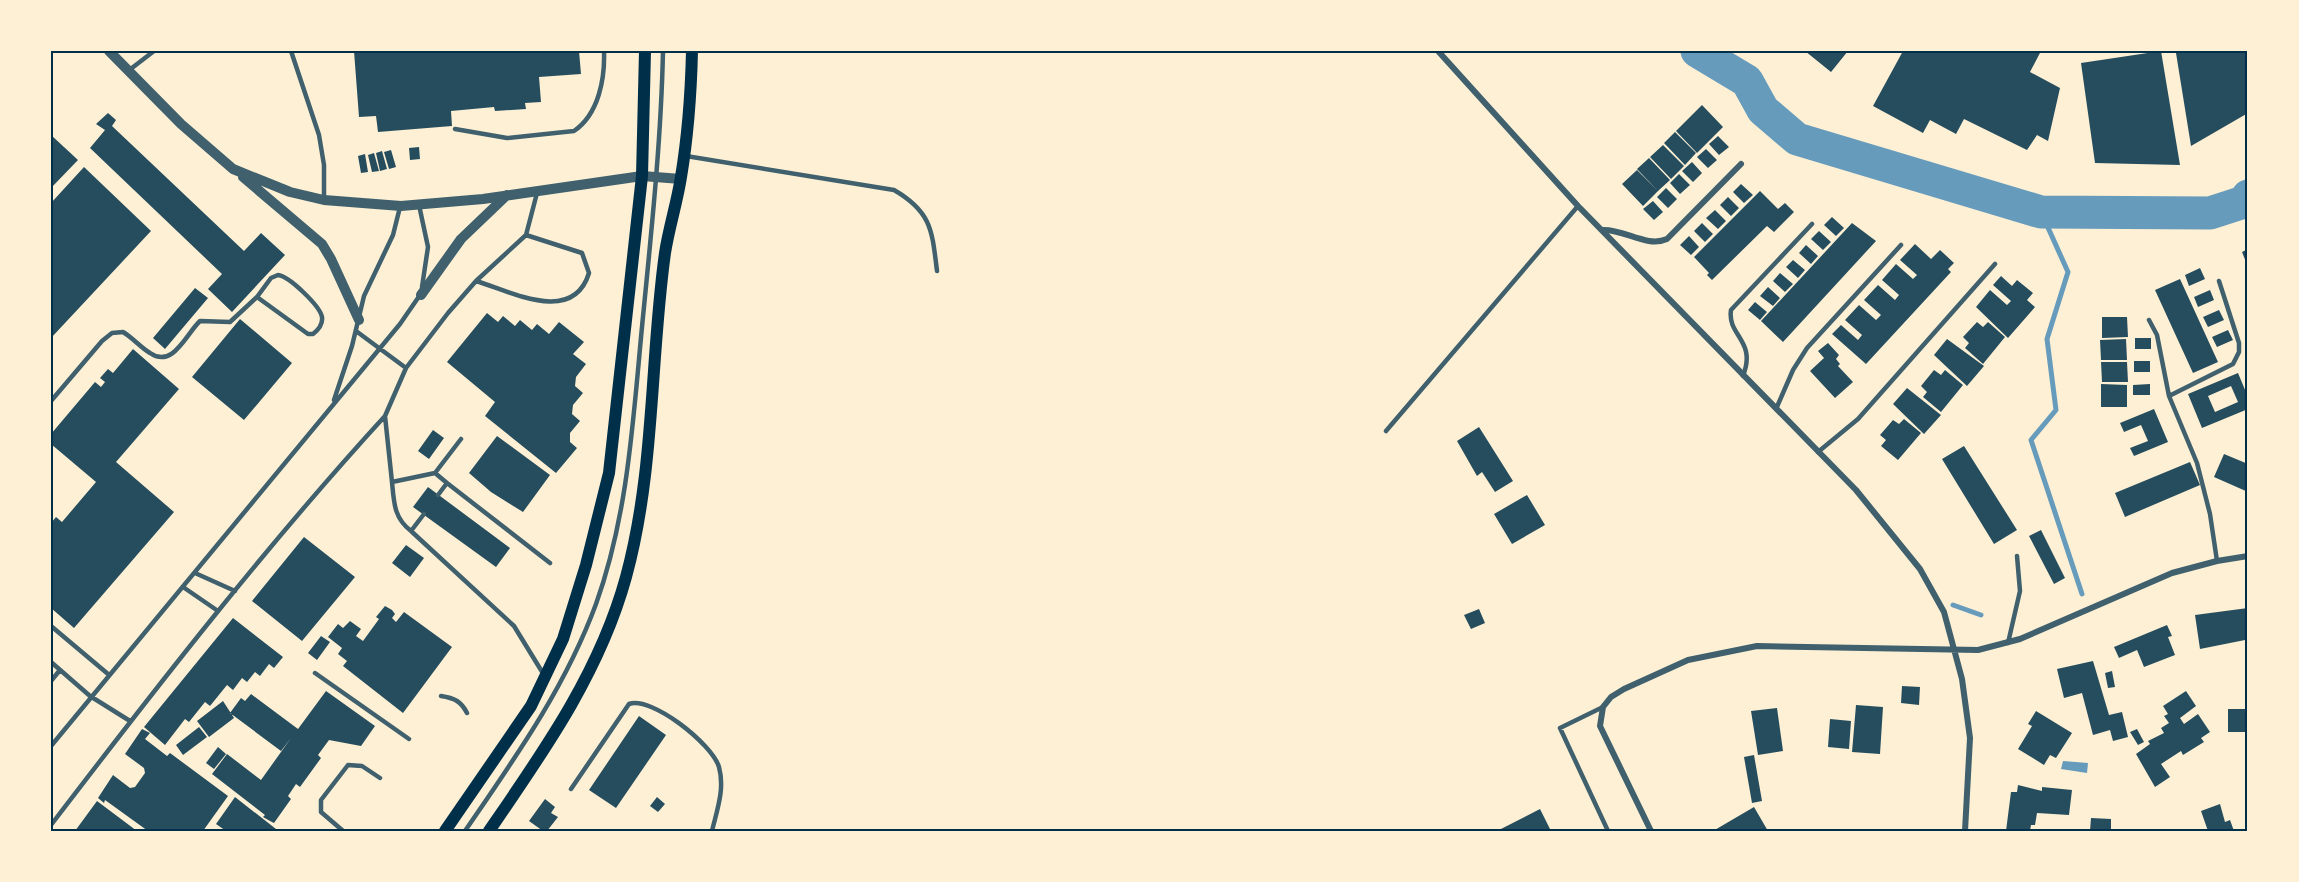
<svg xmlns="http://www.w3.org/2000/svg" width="2299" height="882" font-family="'Exo 2',sans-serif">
  <rect width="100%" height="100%" fill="#fdf0d5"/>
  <path fill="#669bbc" d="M2063,761l25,2 -1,10 -26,-4z"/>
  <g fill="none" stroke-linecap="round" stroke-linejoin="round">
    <path stroke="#669bbc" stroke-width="5" d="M2041,212l27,60 -21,67 9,71 -25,30 51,154
      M1953,605l28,10"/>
    <path stroke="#669bbc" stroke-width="33" d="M1697,51l50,30 16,29 34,29 244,73 169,1 34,-11 4,-6"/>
  </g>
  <path fill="#264d5e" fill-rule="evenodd" d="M354,51h225l2,23 -42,3 2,25 -16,1 1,6 -31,2 -1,-4 -43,4 1,15 -74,6 -2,-16 -17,1z
    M1805,51h43l-17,21z
    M1903,51h138l-11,21 30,16 -12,53 -11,-6 -10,15 -63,-31 -8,15 -26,-14 -7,13 -50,-27z
    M2161,51l19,114 -85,-2 -14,-100z
    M2179,51h69v62l-57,33 -15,-93z
    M1702,105l21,22 -26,26 -21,-22z
    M108,113l8,7 -4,6 132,125 17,-18 24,22 -53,57 -24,-23 14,-15 -132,-126 15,-18 -9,-6z
    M1675,132l21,21 -11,12 -21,-22z
    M51,135l27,25 -27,28z
    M1718,136l11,11 -10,8 -10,-11z
    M1663,145l21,21 -13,13 -21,-22z
    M419,147l1,12 -10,1 -1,-12z
    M1706,149l11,11 -9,8 -11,-11z
    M391,150l5,17 -7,2 -5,-17z
    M382,151l5,18 -7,2 -4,-18z
    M374,153l5,18 -7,1 -4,-17z
    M365,154l3,18 -7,1 -3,-17z
    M1649,158l21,22 -12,11 -21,-22z
    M1692,162l10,11 -9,9 -11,-11z
    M84,167l67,64 -100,107v-135z
    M1637,170l21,21 -15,15 -21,-22z
    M1679,174l11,11 -10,9 -10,-11z
    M1741,184l12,11 -9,8 -11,-11z
    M1666,188l11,11 -9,9 -11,-11z
    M1760,191l18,18 7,-6 9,9 -20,20 -7,-6 -55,54 -5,-5 2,-2 -15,-16z
    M1728,197l11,11 -8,8 -11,-11z
    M1653,201l10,11 -9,8 -11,-11z
    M1715,210l11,11 -8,8 -12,-11z
    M1832,217l12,11 -8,8 -12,-11z
    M1702,223l11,11 -8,8 -11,-11z
    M1852,223l24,18 -93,101 -22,-21z
    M1819,231l12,11 -8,8 -12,-11z
    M1689,236l10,11 -8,8 -11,-10z
    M1915,244l16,15 9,-9 14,13 -6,6 3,3 -85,92 -34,-30 9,-9 17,15 4,-5 -17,-15 14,-15 17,15 5,-5 -17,-15 14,-15 17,15 4,-5 -17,-15 14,-16 17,15 4,-4 -17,-15z
    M1806,245l12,11 -7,8 -12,-11z
    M2248,249v18l-6,-15z
    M1793,260l12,10 -7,8 -12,-11z
    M2200,268l5,11 -16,7 -4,-11z
    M1780,273l13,11 -8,8 -12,-11z
    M2001,276l11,10 5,-6 16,13 -6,7 8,7 -27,31 -32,-31 14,-17 17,15 4,-4 -18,-16z
    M2180,279l38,83 -25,11 -38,-83z
    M1768,287l12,11 -7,8 -13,-10z
    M195,288l13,10 -43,51 -12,-11z
    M2210,290l4,10 -16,7 -4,-10z
    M1755,302l12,10 -7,8 -12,-10z
    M2219,310l5,10 -16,7 -5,-10z
    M487,313l11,9 5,-6 12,10 5,-6 12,10 5,-6 12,10 10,-12 25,20 -11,12 13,10 -10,13 -1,9 8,7 -10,12 -1,9 8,7 -10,12v9l7,6 -21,25 -71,-57 10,-14 -48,-40z
    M2102,317h25l1,20 -26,1z
    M240,319l52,44 -48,57 -52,-43z
    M1977,322l6,5 5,-5 17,15 -22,27 -18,-16 4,-5 -6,-6z
    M2228,330l5,10 -16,7 -5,-10z
    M2135,338h16v11h-16z
    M1947,339l37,27 -17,20 -33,-31z
    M2126,339l1,21h-26l-1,-20z
    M1828,343l11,12 -3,4 4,5 -2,2 15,16 -18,16 -25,-27 14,-13 -6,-7z
    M133,349l46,40 -63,73 58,50 -100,116 -23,-20v-85l5,-6 6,5 34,-40 -45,-38v-10l44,-52 6,5 4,-5 -5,-4 8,-9 5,4z
    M2134,361h16v11h-16z
    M2101,362h26l1,20h-26z
    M1934,370l7,5 4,-5 18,15 -22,27 -18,-15 4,-5 -6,-6z
    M2238,373l10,24v12l-46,19 -14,-34zM2231,386l7,16 -23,10 -7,-16z
    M2101,384l26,1v22h-26z
    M2150,384v11h-17v-10z
    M1907,388l34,27 -17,19 -31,-30z
    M2154,409l14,33 -34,14 -4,-8 18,-7 -7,-16 -17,7 -4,-9z
    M1904,419l17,14 -23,27 -17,-14 5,-6 -6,-5 13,-15 6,4z
    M1479,427l34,54 -18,11 -13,-20 -5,4 -20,-35z
    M433,430l11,8 -15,21 -11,-8z
    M497,436l53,39 -27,37 -32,-20 -22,-19z
    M1964,446l53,84 -23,14 -52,-85z
    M2224,454l24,10v28l-34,-15z
    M2190,462l10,23 -75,32 -10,-24z
    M428,487l82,61 -14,19 -83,-60z
    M1527,495l18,30 -33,19 -18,-30z
    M2041,530l24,48 -11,6 -25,-48z
    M304,537l51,40 -53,64 -50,-40z
    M406,545l18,13 -14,19 -18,-14z
    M385,606l7,4 3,4 -3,4 4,4 8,-10 48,35 -49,66 -60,-47 4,-5 -9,-7 4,-6 -14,-11 10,-13 5,4 7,-7 11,8 -5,7 7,5 16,-22 -3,-2z
    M2248,608v37h-3v-5l-45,9 -5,-34z
    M1479,609l6,14 -14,6 -7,-14z
    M233,618l50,39 -9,11 -5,-4 -9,12 -5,-4 -8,10 -5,-4 -9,12 -6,-5 -17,21 -5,-4 -16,20 -4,-3 -20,26 -21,-18z
    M2167,625l5,11 -4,1 7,18 -31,12 -7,-17 -18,8 -5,-11z
    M321,636l9,6 -13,18 -9,-7z
    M2093,661l16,54 13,-3 6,25 -15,4 -3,-11 -17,5 -11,-42 -18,5 -7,-29z
    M2112,671l3,16 -7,1 -3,-15z
    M1902,686l18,1 -1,18 -18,-2z
    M326,691l49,35 -14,20 -32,-6 -11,15 3,3 -21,29 -4,-3 -8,12 3,3 -17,24 -4,-2 -7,-4 2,-2 -53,-41 15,-20 34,26 30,-42 -10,13 -51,-38 11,-15 4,3 6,-7 47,35z
    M2186,691l10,15 -16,12 4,6 14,-10 12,18 -9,6 3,4 -21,13 -2,-4 -20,13 9,13 -15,10 -19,-33 14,-10 -2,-3 16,-8 -3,-5 8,-5 -5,-7 4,-2 -5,-8z
    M223,701l11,17 -25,19 -12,-16z
    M1856,705l27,2 -3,47 -28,-2z
    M1777,708l6,43 -25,4 -7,-44z
    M2228,709h20v23h-20z
    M2036,711l36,22 -16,25 -6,-3 -6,10 -26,-16 14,-23 -4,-2z
    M639,716l27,19 -50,73 -27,-18z
    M1830,719l21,2 -2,28 -21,-2z
    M199,727l8,10 -24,18 -7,-10z
    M142,729l8,4 -5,6 22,17 3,-3 58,43 -25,35h-55l-43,-31 -1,3 -6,-5 15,-23 17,13 5,-1 10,-14 -1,-5 -19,-14z
    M2137,729l7,13 -6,3 -8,-13z
    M218,747l8,7 -12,15 -8,-6z
    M1754,755l8,46 -10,2 -8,-46z
    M2018,785l24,6v-4l30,3 -3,25 -32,-2 -2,12h-4l-1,6h-24l5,-39h6z
    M235,797l41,32 -1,2h-49l-10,-7z
    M657,797l8,7 -7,8 -8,-6z
    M545,799l10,8 -4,6 7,4 -11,14h-4l-14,-10z
    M97,801l40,30h-62z
    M2220,804l5,18 5,-2 4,11h-26l-7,-20z
    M1754,807l14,24h-55z
    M1540,809l11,22h-54z
    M2091,818l20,1v12h-21z"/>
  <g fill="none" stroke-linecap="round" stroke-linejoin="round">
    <path stroke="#3f606c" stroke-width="4.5" d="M291,51l28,84 5,30v35
      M128,71l26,-20
      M455,129l52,9 67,-7c25,-17 31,-53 30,-80
      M686,156l208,34c38,22 38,41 43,81
      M419,205l9,42 -6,40
      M476,281c36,11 97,44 113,-8l-7,-20 -56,-18
      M2149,320l8,15 12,61 28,67 13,51 7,47
      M356,331l50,37 -21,48 7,66 43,-9 12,10 -9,12
      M406,368l42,-55 28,-32 50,-46 11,-42
      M1743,376c14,-36 -16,-40 -12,-66l81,-86
      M2169,396l64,-32 6,-12v-9l-20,-62
      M334,400l18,-54 12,-50 29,-61 7,-28
      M51,401l51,-60 10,-8 11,-1c10,6 17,15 27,21 23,16 36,-19 50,-32l30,1 27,-25 14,-19 7,-3c11,1 42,31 44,42 1,7 -4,13 -9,17h-5l-51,-37
      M1776,409l17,-39 14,-22 94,-103
      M1386,431l192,-225
      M1818,452l40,-33 137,-155
      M435,473l26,-34
      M392,482c2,21 2,36 19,49
      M447,483l103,80
      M424,514l-13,17 103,95 30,49
      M195,573l40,18
      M183,587l35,24
      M51,626l57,48
      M2008,643l12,-52 -3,-35
      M51,662l39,34 40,25
      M315,673l94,66
      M51,681l9,-11
      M441,696c13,2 20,5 26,17
      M1603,707l-43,21 48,103
      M51,746l349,-422 20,-29
      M571,789l58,-85c23,-8 83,40 90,63 6,22 -2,43 -7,64
      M51,825c107,-140 215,-279 334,-409
      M342,830l-21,-18v-12l27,-35 14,1 18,12
      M465,831c50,-73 100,-143 131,-227 32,-89 37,-184 46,-277 9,-92 19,-184 21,-276"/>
    <path stroke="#3f606c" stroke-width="6" d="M1438,51l140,155 278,284 64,79 24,43 18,67 8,59 -5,93
      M1603,230c21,-1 44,18 64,9l74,-75
      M1651,831l-51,-105 3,-19 8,-10 13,-8 64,-29 69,-14 221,4 42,-11 152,-66 45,-12 31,-5"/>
    <path stroke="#3f606c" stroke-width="10" d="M109,51l72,73 52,45 57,23 34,8 77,6 82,-7 159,-23 39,3
      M243,177l79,67 9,15 28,61
      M421,295l40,-56 46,-44"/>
    <path stroke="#003049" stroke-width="12" d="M445,831l86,-125 32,-67 23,-74 23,-92 33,-297 3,-125
      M489,831c55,-80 111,-159 137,-254 29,-106 24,-217 39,-324 4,-26 12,-50 16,-76 7,-42 10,-83 11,-126"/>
  </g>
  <rect width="2299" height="882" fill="none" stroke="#fdf0d5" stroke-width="105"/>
  <rect x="52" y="52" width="2194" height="778" fill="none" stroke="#003049" stroke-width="2"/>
</svg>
